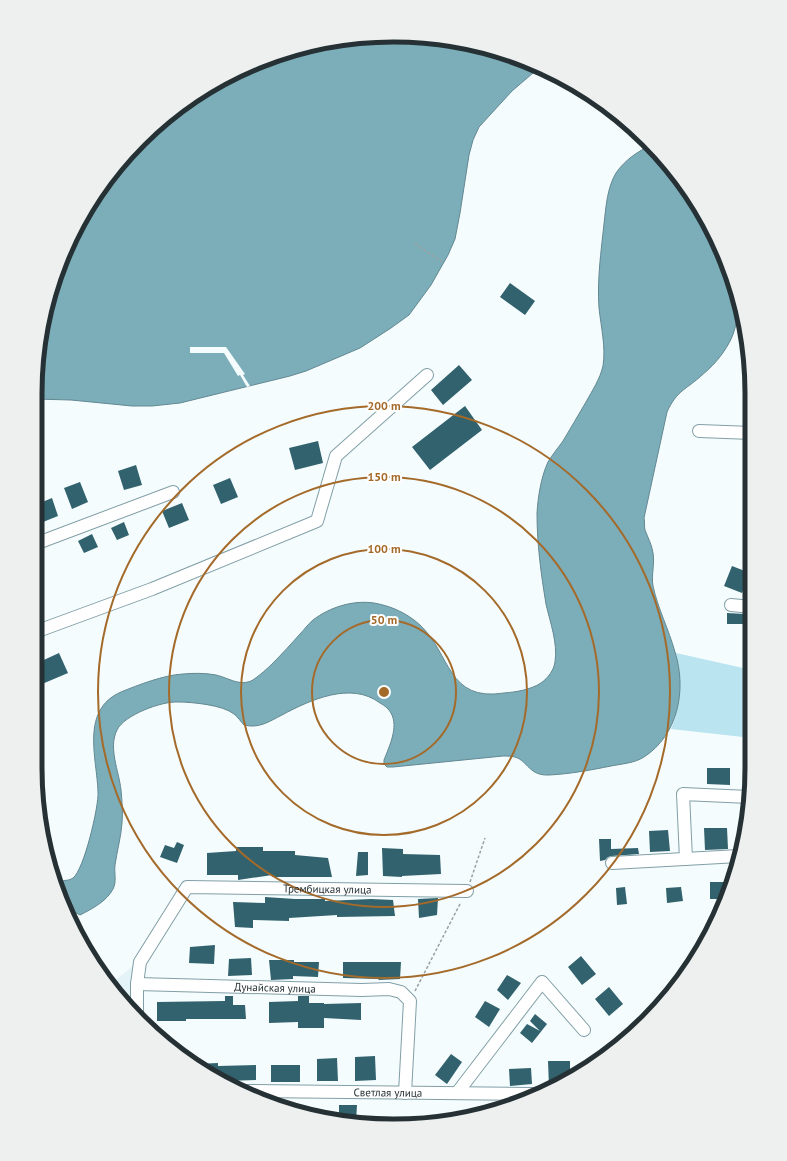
<svg xmlns="http://www.w3.org/2000/svg" width="787" height="1161" font-family="'PT Sans',sans-serif">
  <rect width="100%" height="100%" fill="#f5fcfd"/>
  <path fill="#e3f3f7" d="M134,965v43l-23,-24z"/>
  <path fill="#bae4ef" d="M676,653l76,17v68l-81,-9c11,-25 9,-51 5,-76z"/>
  <path fill="#7caeba" stroke="#628892" d="M393,35l70,7 67,20 10,5 -28,24 -33,36 -6,13 -4,15 -9,58 -5,26 -7,16 -17,30 -22,30 -18,13 -31,20 -54,23 -16,5 -110,27 -28,3h-20l-61,-6 -36,-1 7,-75 30,-89 68,-95 54,-44 62,-34 67,-20z
    M651,145l40,49 32,59c-3,9 3,14 7,22 4,7 7,18 8,26 1,9 -1,19 -3,27 -4,17 -19,36 -33,47 -16,15 -25,15 -35,37l-23,106c1,4 0,8 1,12 3,8 7,15 8,23 2,11 -2,22 0,33 5,23 16,44 22,66 12,38 3,83 -31,105 -9,6 -23,7 -33,9 -20,4 -41,8 -62,9 -20,1 -21,-14 -34,-18 -4,-1 -8,-1 -12,-1l-110,11h-6l-3,-3v-4c5,-13 15,-33 7,-47 -2,-4 -7,-8 -11,-10 -29,-22 -70,-3 -98,12 -12,6 -23,14 -38,10 -3,-3 -6,-8 -10,-11 -11,-9 -42,-12 -56,-12 -16,-1 -54,13 -61,28 -9,18 2,41 4,60 1,11 2,22 1,33 -1,14 -5,28 -7,42 -1,9 2,16 -2,24 -6,12 -21,20 -33,26l-13,-7 -13,-28c6,0 13,2 19,-2 11,-8 26,-72 25,-86 -1,-34 -18,-82 23,-100 17,-7 43,-17 62,-18 10,-1 23,-1 33,1 13,3 24,12 37,5 7,-5 14,-11 20,-17 9,-9 18,-19 27,-29 4,-4 8,-10 13,-14 17,-13 40,-20 61,-17 17,3 33,10 46,22 31,29 27,77 84,68 12,-1 26,-3 37,-10 7,-5 13,-13 14,-21 3,-19 -5,-40 -9,-58 -5,-30 -9,-60 -9,-91 1,-16 4,-36 11,-51 4,-7 10,-14 15,-21 8,-13 15,-26 23,-39 6,-11 14,-23 17,-36 3,-19 -2,-39 -4,-58 -2,-28 2,-56 5,-84 2,-17 3,-36 12,-51 9,-13 21,-21 35,-28z"/>
  <path fill="#f5fcfd" d="M190,347h36l19,27 -2,1 7,11 -3,1 -7,-12 -2,1 -14,-23h-34z"/>
  <path fill="#31626e" d="M510,283l25,18 -10,14 -25,-18z
    M459,365l13,15 -29,25 -12,-15z
    M465,406l17,24 -52,40 -18,-23z
    M318,441l5,22 -28,7 -6,-22z
    M136,465l6,20 -18,5 -6,-19z
    M230,478l8,19 -17,7 -8,-19z
    M80,482l8,20 -16,7 -8,-21z
    M52,498l6,18 -20,8 -3,-7v-12z
    M182,503l7,17 -20,8 -7,-17z
    M124,522l5,13 -12,5 -6,-12z
    M92,534l6,13 -14,6 -6,-12z
    M732,566l18,7 -8,20 -18,-7z
    M727,613l18,1 -1,10h-17z
    M59,653l9,20 -33,14v-23z
    M707,768h23v17l-23,-1z
    M704,828h23l1,21 -23,1z
    M668,830l2,21 -20,1 -1,-21z
    M599,839h12v10l27,-1 1,6 -27,2 -4,1 -3,3 -5,1z
    M177,842l7,3 -7,18 -17,-6 5,-12 9,3z
    M236,847h27v4h32v4l33,3 4,19h-60v-2l-34,5v-5h-31v-22l29,-2z
    M382,848l21,1v5l37,1 1,19 -39,2v1l-19,-1z
    M358,852h10v23l-12,1z
    M710,882h20l-6,17h-14z
    M625,887l2,17 -10,1 -1,-17z
    M681,887l2,14 -16,2 -1,-15z
    M265,897l30,2h30v2l46,-2 22,1 2,16 -58,1v-2l-48,3v3l-36,-1v8l-18,-1 -2,-25 32,1z
    M438,898l-1,17 -18,3 -1,-19z
    M215,945l-1,19 -25,-1 1,-16z
    M581,956l15,18 -14,11 -14,-18z
    M251,958l1,17 -24,1 1,-17z
    M269,960h25v2h25l-1,15 -25,-1v3l-22,1z
    M343,962h58l-1,17 -22,1 1,-1 -36,-1z
    M507,975l14,8 -13,17 -11,-10z
    M609,987l14,17 -14,12 -14,-17z
    M225,996h8v9h12l1,14h-60v2h-29v-19l68,-1z
    M298,996h11v7h15v1l37,-1v17l-37,-2v10h-26v-6l-29,1v-21l29,-1z
    M485,1001l15,8 -11,18 -14,-10z
    M535,1014l12,10 -15,19 -12,-10 7,-9 13,7 -10,-10z
    M451,1054l11,8 -15,22 -12,-9z
    M375,1056l1,24 -21,1v-24z
    M337,1058l1,23h-21v-22z
    M548,1061h22v8l15,-1 -12,10 -24,9z
    M218,1063v3l38,-1v15l-31,1 -29,-17z
    M271,1065h29v17h-29z
    M531,1068l1,16 -22,2 -1,-17z
    M339,1105h18l-1,17 -17,-4z"/>
  <g fill="none" stroke-linecap="round" stroke-linejoin="round">
    <defs>
      <g id="minor">
        <path d="M699,431l53,2"/>
        <path d="M35,544l138,-52"/>
        <path d="M731,605l21,2"/>
        <path d="M35,632l117,-43 165,-68 19,-65 91,-81"/>
        <path d="M686,859l-3,-65 66,3"/>
        <path d="M612,863l127,-7"/>
        <path id="s1" d="M137,984l225,6 27,-1 12,3 9,9 -5,92"/>
        <path id="s2" d="M137,1011v-27l3,-22 47,-75 280,4"/>
        <path id="s3" d="M244,1091l288,3"/>
        <path d="M457,1093l85,-111 42,48"/>
      </g>
    </defs>
    <use href="#minor" stroke="#819fa7" stroke-width="14"/>
    <path stroke="#98a1a3" stroke-width="1.5" stroke-dasharray="3 2" stroke-linecap="butt" d="M415,244l29,19
      M470,882l15,-44
      M415,991l46,-89"/>
    <use href="#minor" stroke="#fff" stroke-width="12"/>
  </g>
  <g fill="none" stroke="#a46a2a" stroke-width="2">
    <circle cx="384" cy="692" r="72"/>
    <circle cx="384" cy="692" r="143"/>
    <circle cx="384" cy="692" r="215"/>
    <circle cx="384" cy="692" r="286"/>
  </g>
  <g text-anchor="middle" dominant-baseline="central" stroke-width="4" stroke-linejoin="round" paint-order="stroke">
    <g font-size="11" fill="#253134" stroke="#fff">
      <text stroke="none"><textPath href="#s2" startOffset="278">Трембицкая улица</textPath></text>
      <text stroke="none"><textPath href="#s1" startOffset="138">Дунайская улица</textPath></text>
      <text stroke="none"><textPath href="#s3" startOffset="144">Светлая улица</textPath></text>
    </g>
  </g>
  <path d="M0 0H787V1161H0ZM393 42H394A351 351 0 0 1 745 393V768A351 351 0 0 1 394 1119H393A351 351 0 0 1 42 768V393A351 351 0 0 1 393 42Z" fill="#eeefef" fill-rule="evenodd"/>
  <path fill="none" stroke="#253134" stroke-width="5" d="M393 42H394A351 351 0 0 1 745 393V768A351 351 0 0 1 394 1119H393A351 351 0 0 1 42 768V393A351 351 0 0 1 393 42Z"/>
  <circle cx="384" cy="692" r="6" fill="#a46a2a" stroke="#fff" stroke-width="2"/>
  <g font-size="12" text-anchor="middle" font-weight="bold" fill="#a46a2a" stroke="#fff" stroke-width="4" stroke-linejoin="round" paint-order="stroke">
    <text x="384" y="410">200 m</text>
    <text x="384" y="481">150 m</text>
    <text x="384" y="553">100 m</text>
    <text x="384" y="624">50 m</text>
  </g>
</svg>
